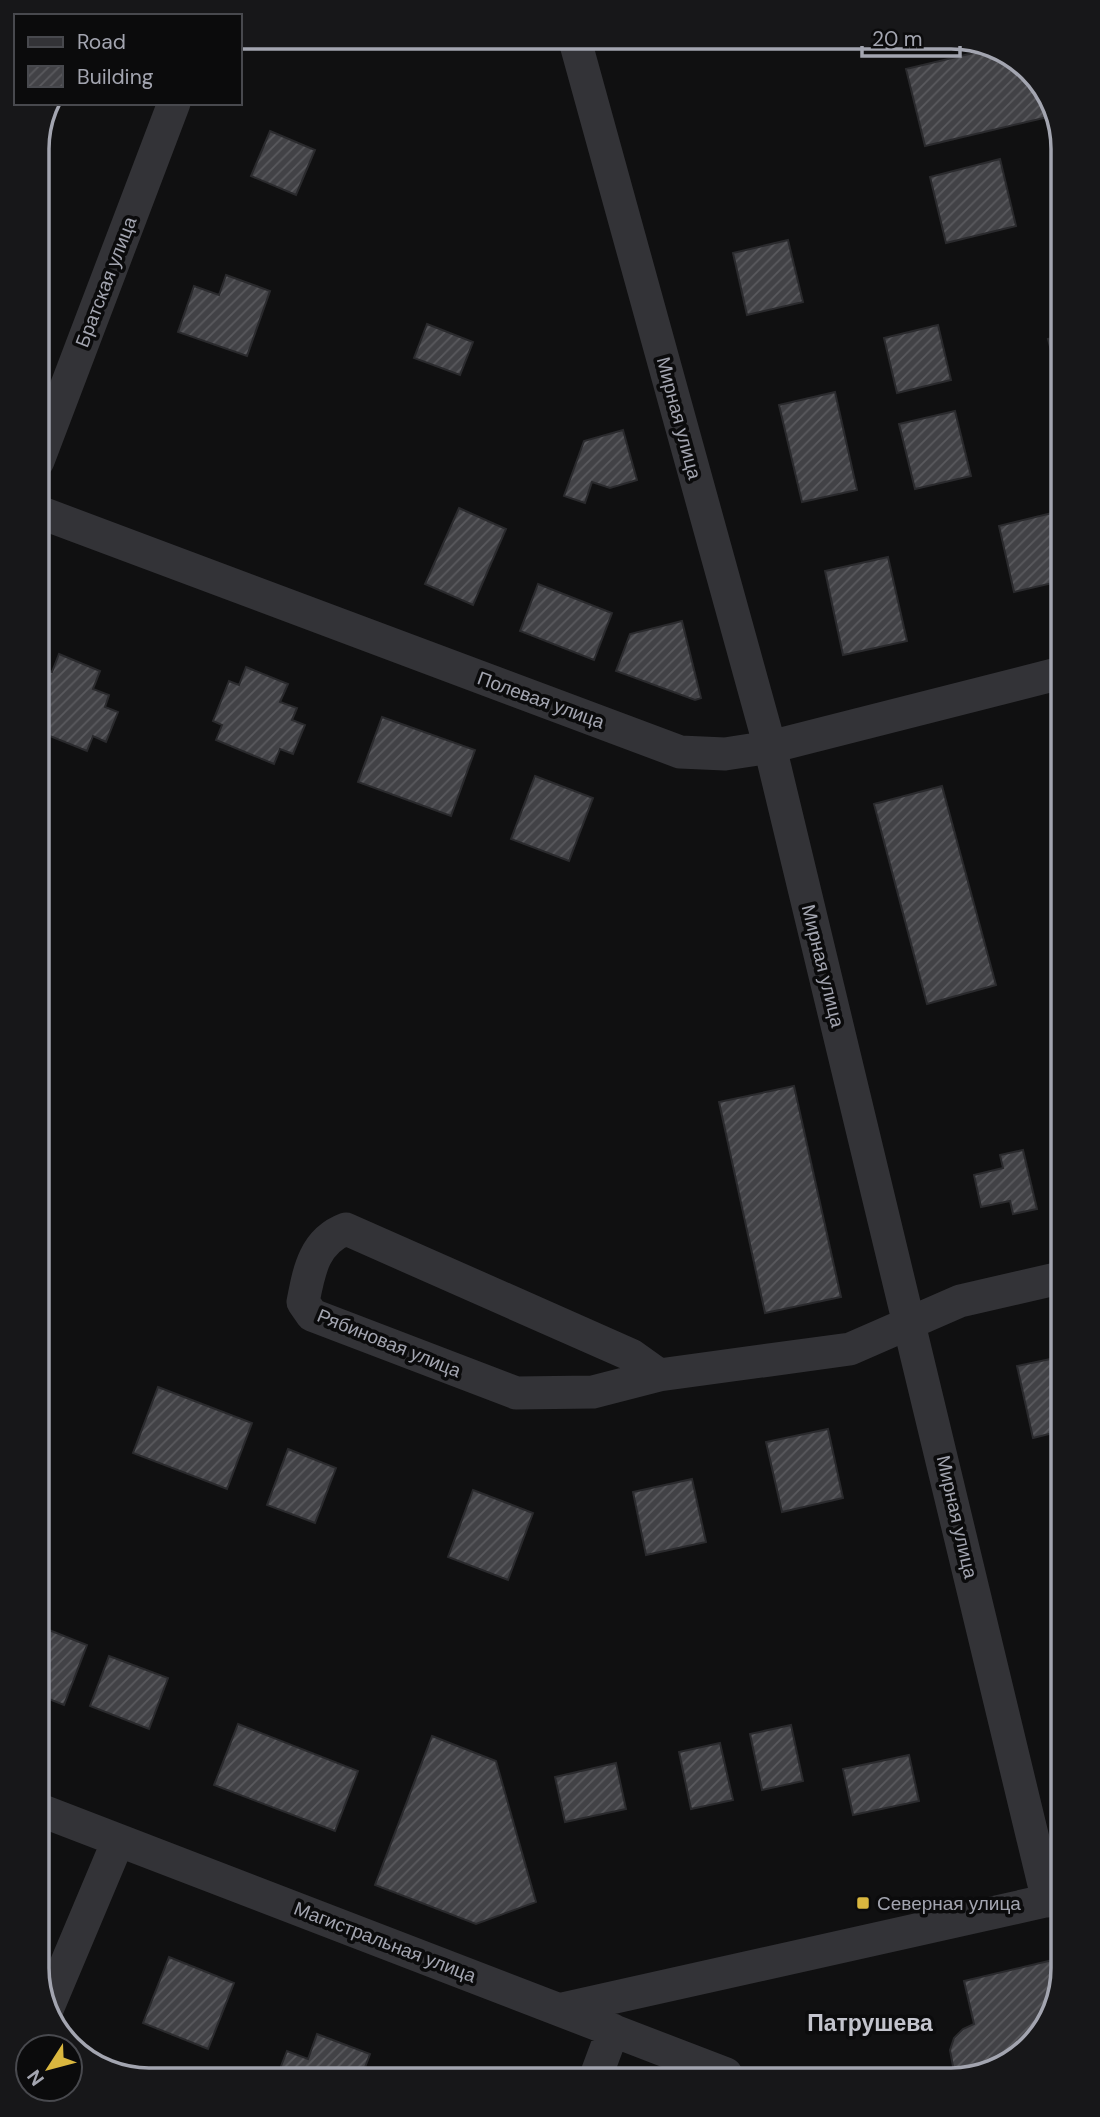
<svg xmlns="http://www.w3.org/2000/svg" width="1100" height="2117" font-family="'DM Sans',sans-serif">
  <defs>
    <pattern id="building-hatch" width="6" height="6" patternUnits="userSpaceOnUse" patternTransform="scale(1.75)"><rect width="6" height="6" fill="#424246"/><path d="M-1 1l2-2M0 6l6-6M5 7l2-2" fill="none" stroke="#5a5a5e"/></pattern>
  </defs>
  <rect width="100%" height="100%" fill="#101011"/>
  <path fill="url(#building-hatch)" stroke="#2a2a2d" stroke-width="2" d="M990,49l29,11 22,29 7,28 -123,29 -19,-77z
    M270,131l45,19 -19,45 -45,-19z
    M1000,159l16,67 -70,17 -16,-66z
    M788,240l15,62 -56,13 -14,-62z
    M226,275l44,16 -23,65 -69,-24 16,-46 25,9z
    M427,324l46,18 -13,33 -46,-17z
    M938,325l13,55 -54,13 -13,-55z
    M1056,337v33l-8,-31z
    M835,392l22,98 -55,12 -23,-97z
    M955,411l16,65 -56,13 -16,-65z
    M623,430l14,50 -27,8 -18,-6 -7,21 -21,-7 20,-55z
    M459,508l47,21 -33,76 -48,-21z
    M1056,512l1,70 -43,10 -15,-66z
    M888,557l19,84 -64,14 -18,-84z
    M538,584l74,29 -18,47 -74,-29z
    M682,621l19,77 -6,2 -79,-29 14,-37z
    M59,654l41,17 -7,18 16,6 -4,12 13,5 -12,30 -13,-6 -6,15 -47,-19 -1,-57 3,-7 10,4z
    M246,667l42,17 -8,18 17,6 -5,12 13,5 -12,29 -13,-5 -6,15 -58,-24 6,-15 -9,-4 16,-40 10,4z
    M382,717l93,33 -24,66 -93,-34z
    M535,776l58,22 -24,63 -58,-22z
    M942,786l54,199 -69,19 -53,-200z
    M794,1086l47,211 -76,16 -46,-211z
    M1023,1150l14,59 -24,5 -3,-13 -29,6 -7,-32 29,-7 -3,-13z
    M1060,1357l1,74 -28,7 -16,-72z
    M158,1387l94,36 -25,66 -94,-36z
    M828,1429l15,69 -61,14 -16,-70z
    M288,1449l48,19 -21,55 -48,-18z
    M692,1479l14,63 -60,13 -13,-63z
    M473,1490l60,23 -25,67 -60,-23z
    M44,1628l43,17 -23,60 -20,-8z
    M109,1656l59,22 -19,51 -59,-23z
    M238,1724l120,47 -23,60 -121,-46z
    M791,1725l12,56 -41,9 -12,-56z
    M432,1736l64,25 40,141 -60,22 -101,-39z
    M720,1743l13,57 -42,9 -12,-57z
    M909,1755l10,46 -66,14 -10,-46z
    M616,1763l10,46 -61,13 -10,-45z
    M169,1957l65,26 -26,66 -65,-26z
    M1057,1959l4,15 -17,57 -50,41h-40l-4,-22 4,-12 9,-9 11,-5 -10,-43z
    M317,2034l53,20 -9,24 -85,1 11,-28 21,8z"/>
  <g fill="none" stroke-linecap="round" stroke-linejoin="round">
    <path stroke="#333337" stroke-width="33" d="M574,37l196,710 278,1154
      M38,461l136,-358
      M39,512l641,240 45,2 45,-7 287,-73
      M659,1375l-28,-20 -285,-126c-32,12 -37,42 -43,73l9,13 204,78 77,-1 66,-17 191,-26 110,-48 100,-23
      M45,1812l681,262
      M562,2009l501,-112
      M46,2012l72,-171
      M596,2076l17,-46"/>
  </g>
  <rect fill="#dab73f" stroke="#0b0b0c" stroke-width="2.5" x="856" y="1896" width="14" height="14" rx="3.5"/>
  <g text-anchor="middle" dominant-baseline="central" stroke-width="7" stroke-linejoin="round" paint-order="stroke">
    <g font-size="19" fill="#a3a5b0" stroke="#0b0b0c">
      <text transform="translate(106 282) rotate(-69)">Братская улица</text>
      <text transform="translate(679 418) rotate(75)">Мирная улица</text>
      <text transform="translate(541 700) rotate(20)">Полевая улица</text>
      <text transform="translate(823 966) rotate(76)">Мирная улица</text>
      <text transform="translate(389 1343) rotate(22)">Рябиновая улица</text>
      <text transform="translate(957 1517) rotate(77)">Мирная улица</text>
      <text transform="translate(385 1942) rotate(21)">Магистральная улица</text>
    </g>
    <g font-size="19" fill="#a3a5b0" stroke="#0b0b0c" text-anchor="start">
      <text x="877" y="1903">Северная улица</text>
    </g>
    <g font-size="23" font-weight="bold" fill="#c3c4cd" stroke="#0b0b0c">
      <text x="870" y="2023">Патрушева</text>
    </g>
  </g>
  <path d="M0 0H1100V2117H0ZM149 49H951A100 100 0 0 1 1051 149V1968A100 100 0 0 1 951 2068H149A100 100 0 0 1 49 1968V149A100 100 0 0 1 149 49Z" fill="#171719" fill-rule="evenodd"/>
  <path fill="none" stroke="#a3a5b0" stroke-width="3.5" d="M149 49H951A100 100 0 0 1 1051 149V1968A100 100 0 0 1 951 2068H149A100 100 0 0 1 49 1968V149A100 100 0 0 1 149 49Z"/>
  <rect x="14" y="14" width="228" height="91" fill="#0b0b0c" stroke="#48494e" stroke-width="2"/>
  <rect x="28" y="37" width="35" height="10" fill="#333337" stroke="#48494e" stroke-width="2"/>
  <text x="77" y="49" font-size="21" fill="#a3a5b0">Road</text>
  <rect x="28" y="66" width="35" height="21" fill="url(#building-hatch)" stroke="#48494e" stroke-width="2"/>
  <text x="77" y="84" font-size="21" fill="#a3a5b0">Building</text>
  <g transform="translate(49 2068) rotate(234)"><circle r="33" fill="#0b0b0c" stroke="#48494e" stroke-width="2"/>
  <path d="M0-5L12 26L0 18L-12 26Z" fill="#dab73f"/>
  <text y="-10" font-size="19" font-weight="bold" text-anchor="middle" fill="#a3a5b0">N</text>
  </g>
  <path d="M862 46v10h98v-10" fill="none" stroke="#a3a5b0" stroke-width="3.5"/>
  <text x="872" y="46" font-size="21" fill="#a3a5b0" stroke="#0b0b0c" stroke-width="5" paint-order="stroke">20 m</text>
</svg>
